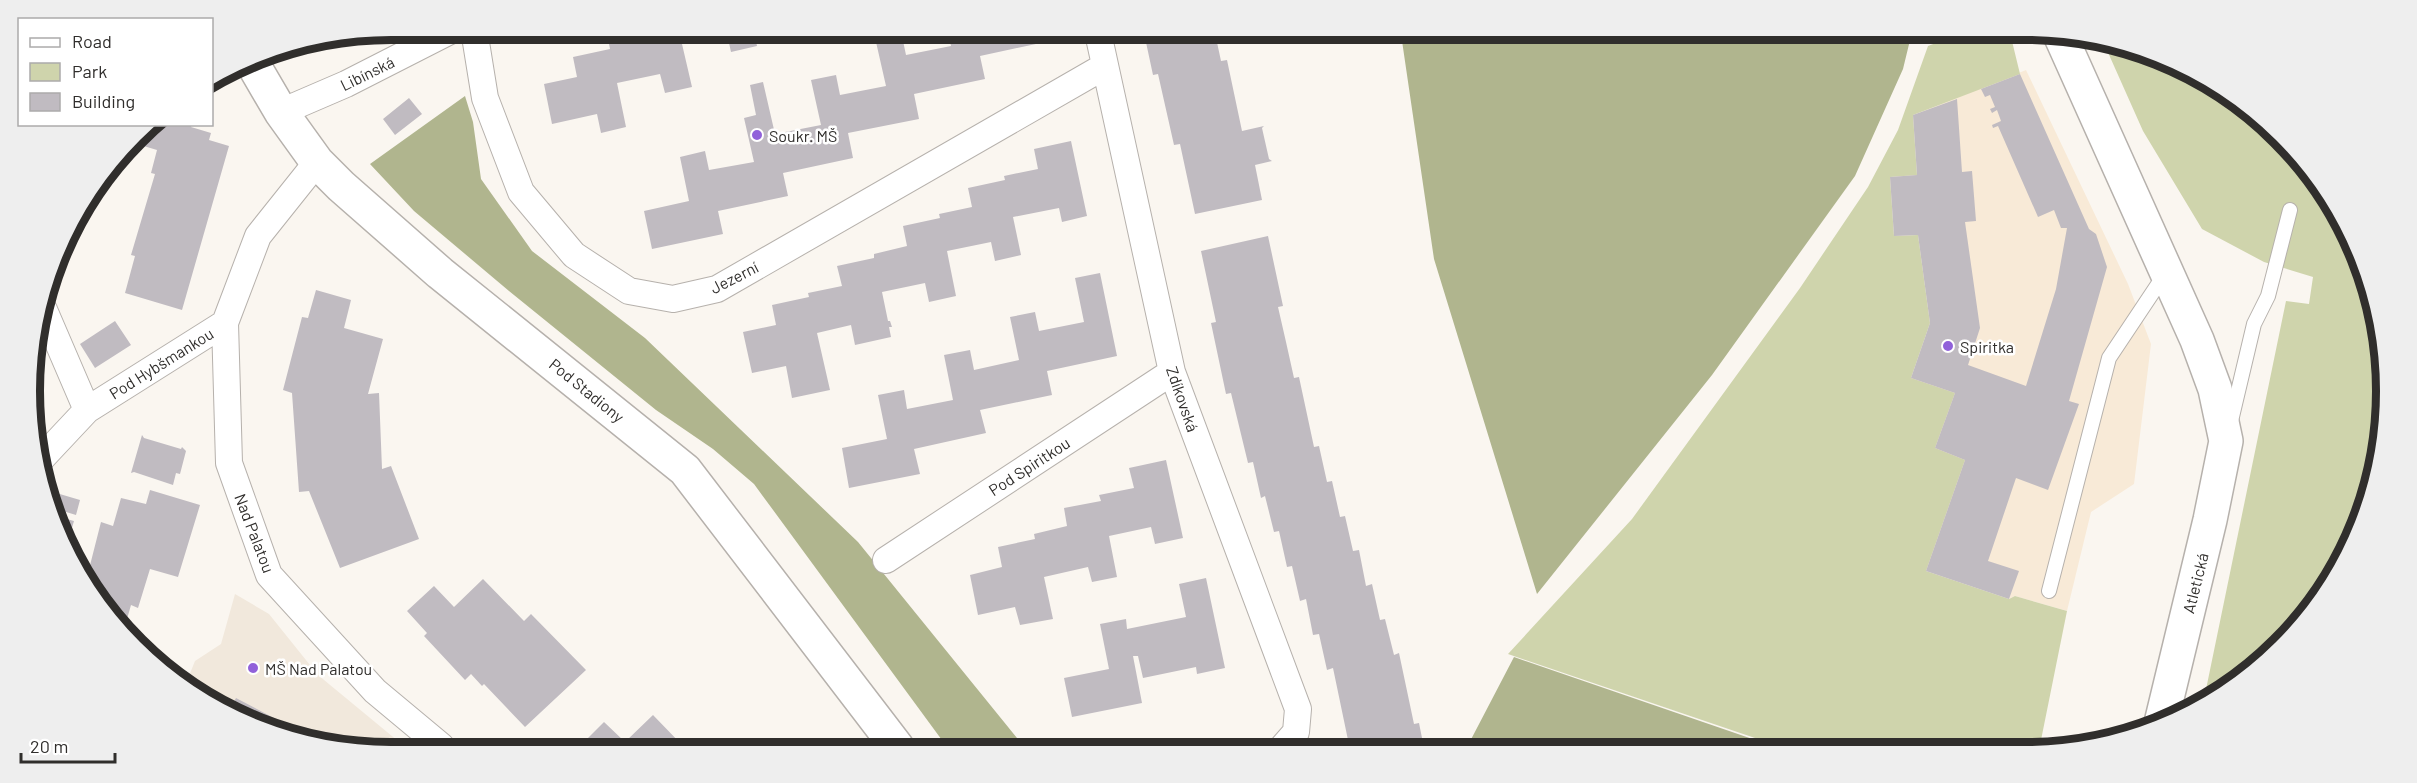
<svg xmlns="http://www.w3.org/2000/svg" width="2417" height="783" font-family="Barlow,sans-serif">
  <rect width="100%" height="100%" fill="#faf6f0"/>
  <path fill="#f8ead7" d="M2026,70l102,214 23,60 -17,140 -43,28 -24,99 -52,-15 -6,3 -83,-28 9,-123 -24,-70 19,-55 -12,-88 -24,1 -4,-59 27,-3 -4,-59z"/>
  <path fill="#f1e8dc" d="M235,594l34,20 49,61 86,71h-83l-130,-54 -6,-6 10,-25 26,-17z"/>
  <path fill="#cfd4ac" d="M1954,36l57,1 9,37 -107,41 4,60 -27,2 4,59 24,-1 12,88 -19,55 44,15 -20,55 30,12 -39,111 83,28 6,-3 52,15 -28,139 -252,-1 -279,-95 124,-135 168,-231 68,-101 30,-57 30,-84z
    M2102,39l125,52 99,100 54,130v141l-41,110 -75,91 -61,41 83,-403 23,3 4,-27 -49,-15 -62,-33 -59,-98z"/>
  <path fill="#b0b58e" d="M1401,34l510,2 -8,33 -48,107 -143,199 -175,219 -103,-335z
    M465,96l8,26 8,57 51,72 113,87 213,204 167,206 -78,-1 -193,-263 -41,-35 -57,-39 -147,-119 -95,-80 -44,-47z
    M1514,657l253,87 20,5h-321z"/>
  <path fill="#c0bbc1" d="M640,31h114l3,15 -26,6 -4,-18 -45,10 10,43 -27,6 -5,-19 -43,9 9,44 -25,6 -4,-19 -45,10 -8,-40 33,-7 -4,-20 37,-8 -1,-5 33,-7z
    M948,32l100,1 2,8 -70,15 5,23 -71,15 5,25 -71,14 5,25 -70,15 5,23 -70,15 5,23 -71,15 -8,-38 45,-10 -9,-44 25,-6 4,19 45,-8 -10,-44 12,-3 -6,-30 13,-3 12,52 46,-9 -10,-45 25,-5 4,20 46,-9 -10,-44 26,-6 4,19 45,-9z
    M1144,33h71l6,28 6,-1 15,71 22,-5 -2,2 7,31 3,2 -17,4 7,35 -67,14 -15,-70 -6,1 -16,-71 -5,1z
    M2020,74l69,155 7,5 11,33 -38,134 10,3 -31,86 -32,-12 -28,83 31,10 -10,28 -83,-28 39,-111 -30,-12 20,-55 -44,-15 19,-55 -12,-88 -24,1 -4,-59 27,-2 -4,-60 44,-16 5,73 10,-1 4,50 -11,1 15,106 -12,37 58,21 30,-97 11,-61h-6l-7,-18 -16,7 -40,-91 -5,2 -1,-3 9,-4 -4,-11 -5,3 -2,-4 5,-2 -5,-12 -5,2 -4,-8z
    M409,98l13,16 -27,21 -12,-16z
    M149,124h43l-1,3 20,6 -2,7 20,6 -47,164 -57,-17 10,-37 -4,-1 24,-81 -4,-1 6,-23 -20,-6z
    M1071,141l16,75 -25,6 -3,-14 -46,9 8,38 -26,6 -4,-19 -44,9 9,45 -27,6 -4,-19 -43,9 6,29h2l2,6h-3l2,10 -36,8 -4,-20 -34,8 13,57 -38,8 -6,-32 -34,7 -9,-41 33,-7 -4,-20 37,-8 -1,-4 34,-7 -5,-20 37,-8v-4l33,-8 -4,-20 37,-8 -1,-4 33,-7 -4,-19 37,-8 -1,-4 34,-7 -4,-20z
    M1268,236l15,70 -5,1 8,35 8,36 5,-1 15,70 5,-1 8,36 5,-1 8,36 5,-1 8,35 6,-1 7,36 6,-2 8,36 5,-1 9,36 5,-2 15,71 5,-1 5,25h-71l-2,-9 -3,1 -15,-72 -6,2 -8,-36 -6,1 -7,-36 -6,2 -8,-35 -5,1 -8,-36 -5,1 -9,-36 -4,2 -8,-36 -5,1 -17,-70 -5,1 -15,-71 5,-1 -15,-71z
    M1100,273l17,83 -70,15 5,24 -72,15 6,23 -72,16 6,25 -71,14 -7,-40 45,-9 -9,-44 26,-5 3,19 46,-9 -9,-45 26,-5 4,20 45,-10 -9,-43 25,-5 4,19 45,-9 -9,-44z
    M316,290l35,10 -7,28 39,11 -15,55 11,-1 3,76 9,-3 28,73 -79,29 -31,-77 -10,1 -7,-99 -9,-3 19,-73 6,1z
    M115,321l16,24 -36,23 -15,-24z
    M142,435l2,3 37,11 1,-2 4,4 -6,23 -4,-1 -3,12 -39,-13 -3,1z
    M1166,460l17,78 -28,6 -4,-17 -42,9 8,41 -25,5 -4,-15 -44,10 9,42 -33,6 -5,-18 -37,8 -8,-40 32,-8 -4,-20 37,-8 -1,-5 33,-8 -3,-18 37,-7 -2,-6 35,-7 -5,-20z
    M150,490l50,15 -22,72 -28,-8 -12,39 -7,-3 -6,21 -34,-33 -5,-12 15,-59 12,4 8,-28 25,6z
    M53,492l27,8 -4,15 -23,-7 -3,-7z
    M56,516l18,5 -6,20 -9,-19z
    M1206,578l19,90 -28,6 -1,-7 -53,11 -5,-22h-5l9,47 -70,14 -8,-39 45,-9 -9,-45 26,-5 1,10 59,-12 -7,-33z
    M483,579l41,42 7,-7 55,56 -61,57 -41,-43 -2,2 -11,-12 -6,6 -41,-44 3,-3 -20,-22 27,-25 20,21z
    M236,698l91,48h-6l-91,-37z
    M653,715l30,31 -104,1 25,-25 21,20z"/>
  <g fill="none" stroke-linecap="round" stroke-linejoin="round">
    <defs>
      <path id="service" d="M2231,421l23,-97 14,-28 22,-86
        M2049,591l60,-233 56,-84"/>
      <path id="minor" d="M474,30l11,68 36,94 53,63 55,36 44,8 44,-10 388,-223
        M1098,33l74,339 126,337 -2,23 -14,16
        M281,112l65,-28 106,-54
        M44,310l43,100
        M225,323l4,140 40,112 106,116 66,55
        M41,459l46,-49 138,-87 33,-87 59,-74
        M886,560l286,-188"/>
      <path id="tertiary" d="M2061,37l136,303 18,49 11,52 -16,79 -49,203"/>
      <path id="secondary" d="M250,59l31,53 36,50 24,24 99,87 245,197 212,277"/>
    </defs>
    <use href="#service" stroke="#b6b1ac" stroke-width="16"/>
    <use href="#minor" stroke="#b6b1ac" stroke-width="28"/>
    <use href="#tertiary" stroke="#b6b1ac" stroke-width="36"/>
    <use href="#secondary" stroke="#b6b1ac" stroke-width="36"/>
    <use href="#service" stroke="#fff" stroke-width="14"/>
    <use href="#minor" stroke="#fff" stroke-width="26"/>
    <use href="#tertiary" stroke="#fff" stroke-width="33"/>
    <use href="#secondary" stroke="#fff" stroke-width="33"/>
  </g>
  <g fill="#9161da" stroke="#fff" stroke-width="2">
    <circle cx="757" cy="135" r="6"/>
    <circle cx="1948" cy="346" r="6"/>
    <circle cx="253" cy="668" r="6"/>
  </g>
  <g text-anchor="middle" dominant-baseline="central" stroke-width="5" stroke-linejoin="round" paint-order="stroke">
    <g font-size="16" fill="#302e2c" stroke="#fff">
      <text transform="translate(367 73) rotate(-26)">Libínská</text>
      <text transform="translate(734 277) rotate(-27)">Jezerní</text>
      <text transform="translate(161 363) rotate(-32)">Pod Hybšmankou</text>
      <text transform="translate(587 390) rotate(39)">Pod Stadiony</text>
      <text transform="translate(1183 399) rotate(71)">Zdíkovská</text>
      <text transform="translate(1029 466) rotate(-33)">Pod Spiritkou</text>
      <text transform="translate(255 533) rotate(69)">Nad Palatou</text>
      <text transform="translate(2195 583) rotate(-76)">Atletická</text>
    </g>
    <g font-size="16" fill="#302e2c" stroke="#fff" text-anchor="start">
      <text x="769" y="135">Soukr. MŠ</text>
      <text x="1960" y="346">Spiritka</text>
      <text x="265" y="668">MŠ Nad Palatou</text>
    </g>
  </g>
  <path d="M0 0H2417V783H0ZM391 40H2025A351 351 0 0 1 2376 391V391A351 351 0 0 1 2025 742H391A351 351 0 0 1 40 391V391A351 351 0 0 1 391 40Z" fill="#eee" fill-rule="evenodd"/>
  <path fill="none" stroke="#302e2c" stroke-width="8" d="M391 40H2025A351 351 0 0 1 2376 391V391A351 351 0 0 1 2025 742H391A351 351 0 0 1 40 391V391A351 351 0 0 1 391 40Z"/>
  <rect x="18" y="18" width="195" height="108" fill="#ffffff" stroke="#acabab" stroke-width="1.5"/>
  <rect x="30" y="38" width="30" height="9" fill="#ffffff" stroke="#acabab" stroke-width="1.5"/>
  <text x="72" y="48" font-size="18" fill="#302e2c">Road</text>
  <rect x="30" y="63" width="30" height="18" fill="#cfd4ac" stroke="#acabab" stroke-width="1.5"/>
  <text x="72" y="78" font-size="18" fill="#302e2c">Park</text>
  <rect x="30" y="93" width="30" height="18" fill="#c0bbc1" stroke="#acabab" stroke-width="1.5"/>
  <text x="72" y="108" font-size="18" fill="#302e2c">Building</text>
  <path d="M21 753v9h94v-9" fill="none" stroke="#302e2c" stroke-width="3"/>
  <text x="30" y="753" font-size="18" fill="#302e2c" stroke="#ffffff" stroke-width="4.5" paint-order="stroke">20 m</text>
</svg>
